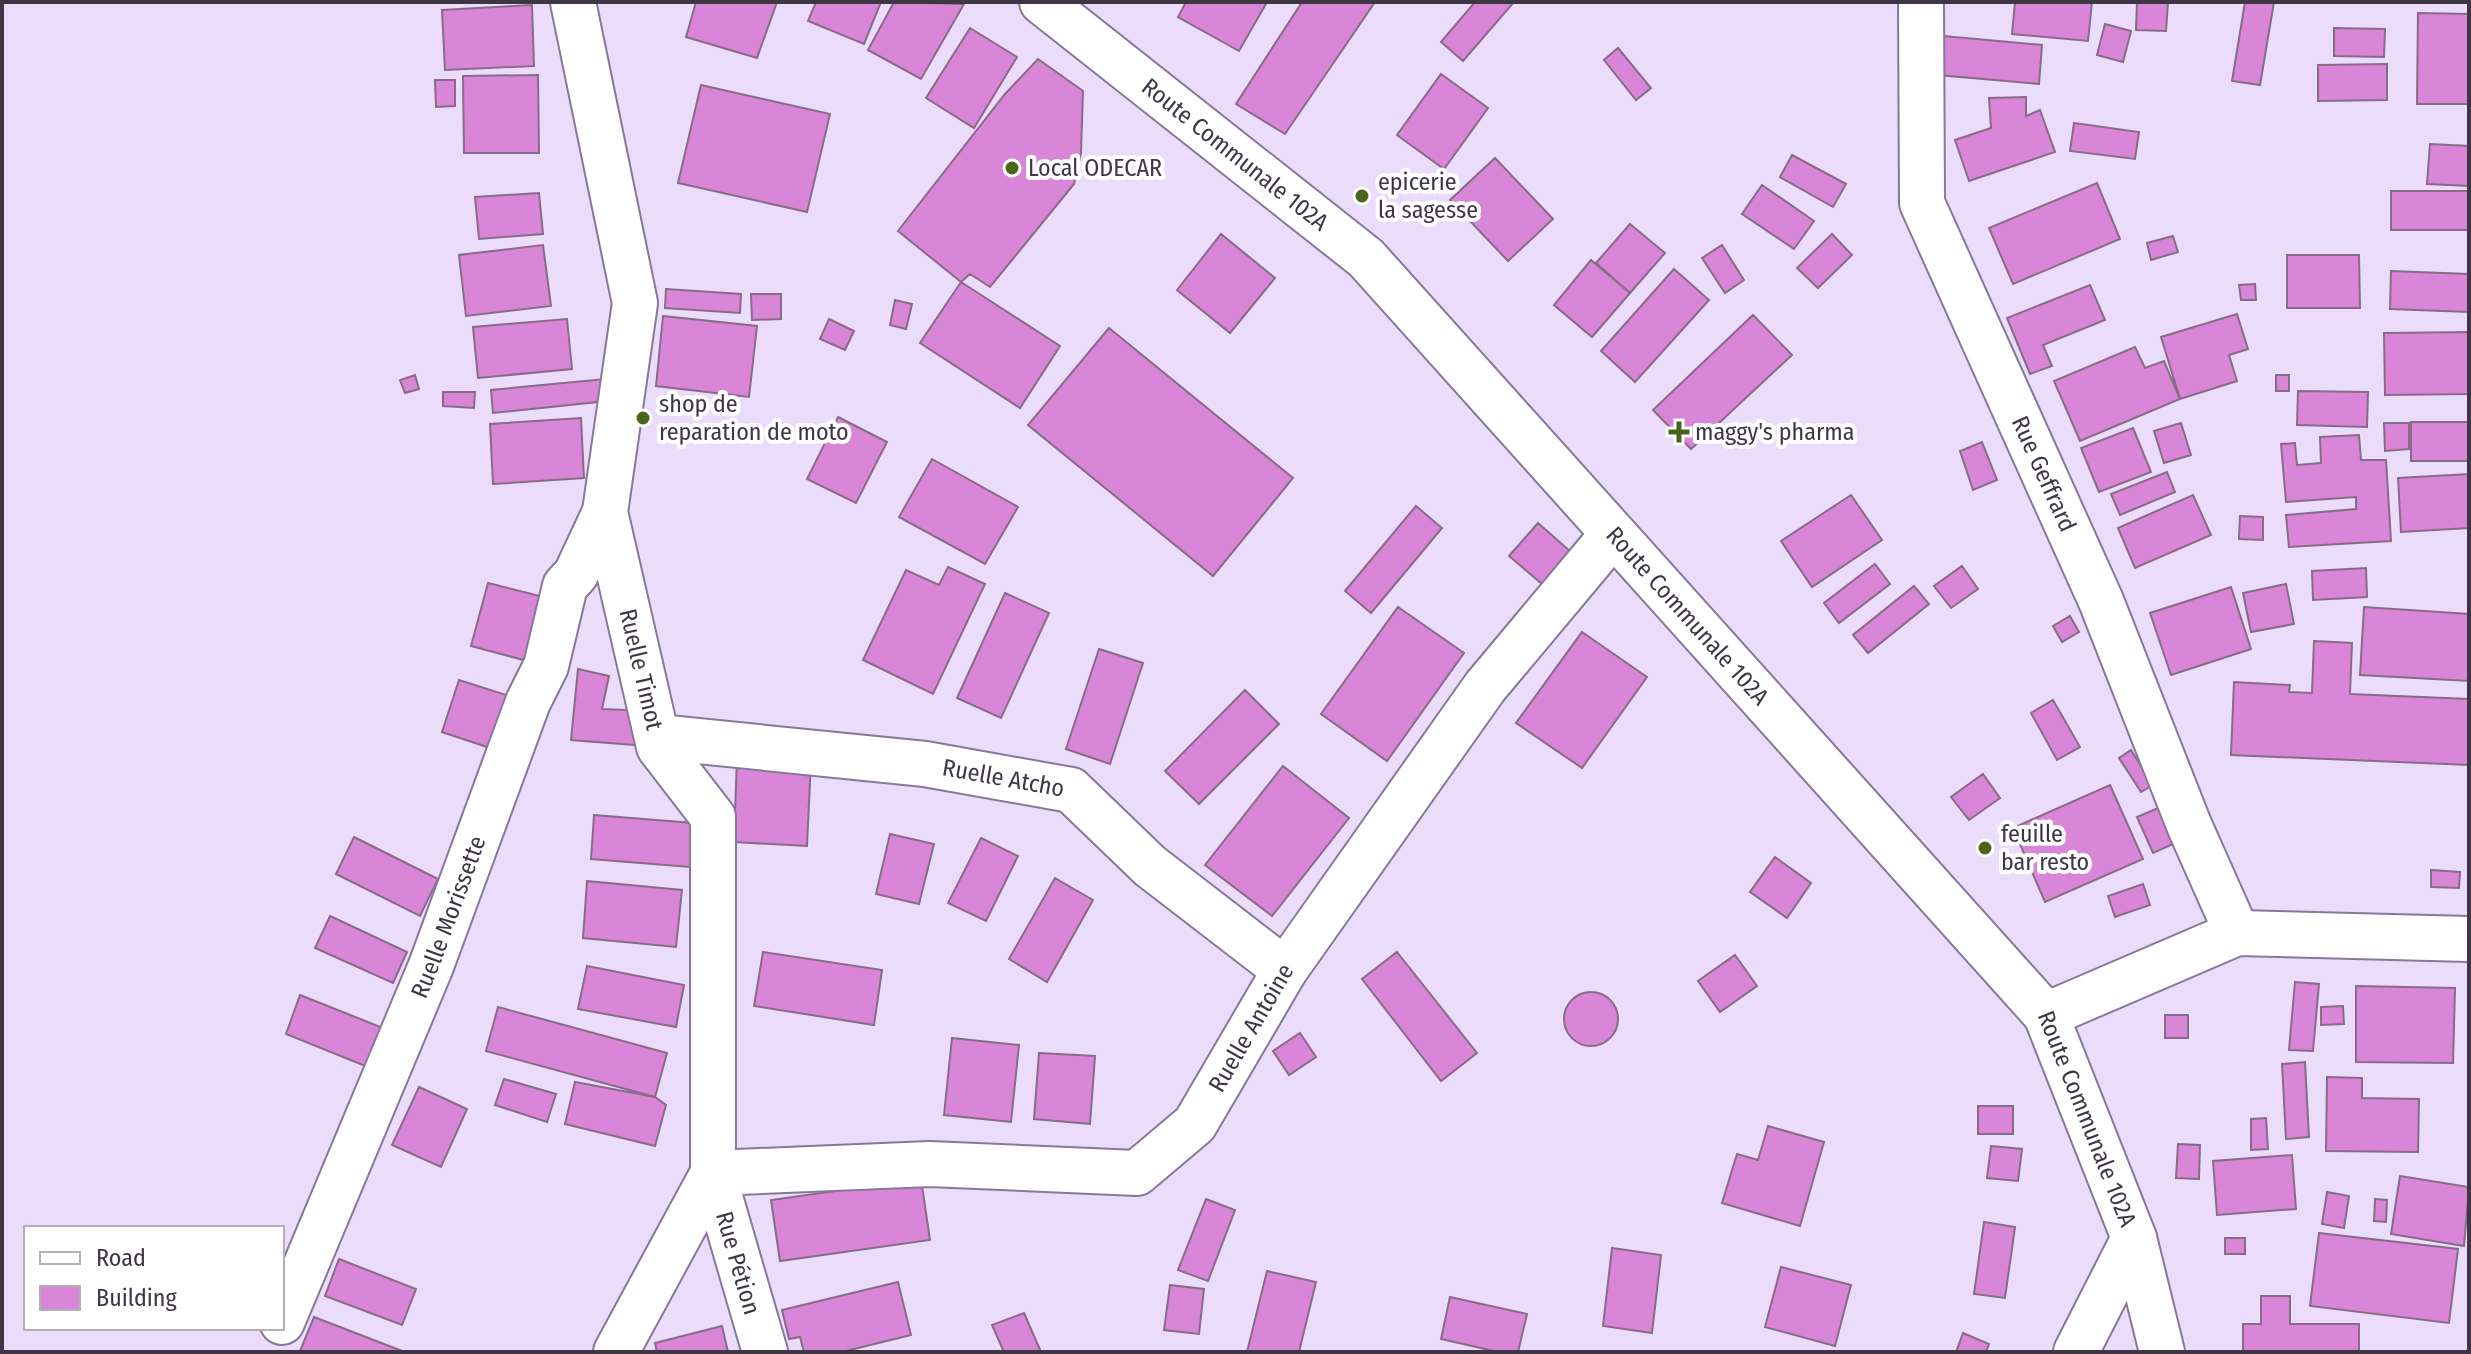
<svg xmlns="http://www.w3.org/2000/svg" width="2471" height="1354" font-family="'Fira Sans Condensed',sans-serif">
  <rect width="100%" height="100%" fill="#ebdcfb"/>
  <path fill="#d986d8" stroke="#886b86" stroke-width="2" d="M696,2h81l-20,56 -71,-21z
    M816,2h65l-17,42 -56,-23z
    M894,2l70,2 -43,75 -53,-29z
    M1186,2h81l-28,49 -61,-34z
    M1302,2h73l-90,132 -49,-30z
    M1475,2h39l-51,59 -22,-19z
    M2015,2h77l-4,39 -76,-7z
    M2137,2h31l-2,29 -30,-1z
    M2245,2h29l-14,83 -28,-4z
    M532,5l2,61 -89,4 -3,-60z
    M2418,13l51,1v90h-52z
    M2105,24l26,7 -8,31 -26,-7z
    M970,28l47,29 -43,71 -48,-30z
    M2334,28l51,1 -1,28 -50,-1z
    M1943,36l99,9 -3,39 -101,-9z
    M1618,48l33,40 -15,12 -32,-40z
    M1038,59l45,32 -2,62 -7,31 -84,103 -20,-13 -9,8 -63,-51 107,-137z
    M2387,64v36l-69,1v-36z
    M1441,74l47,34 -44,61 -47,-34z
    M538,75l1,78h-75l-1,-77z
    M435,80h20v26l-19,1z
    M701,85l129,29 -23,98 -129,-29z
    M2026,97v19l14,-6 15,42 -86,29 -14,-41 36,-12 -2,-30z
    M2074,123l65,9 -4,27 -65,-8z
    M2430,144l39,2v40l-42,-2z
    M1792,155l54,29 -13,23 -53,-30z
    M1495,158l58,61 -45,42 -58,-61z
    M2097,183l23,56 -107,45 -24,-56z
    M1762,185l52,36 -20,28 -52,-35z
    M2391,191h78v39h-78z
    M539,193l4,41 -64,5 -4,-42z
    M1630,224l35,29 -35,40 -34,-30z
    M1221,234l54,44 -45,55 -53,-43z
    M1832,234l20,21 -34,33 -21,-20z
    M2173,236l5,16 -27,8 -4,-17z
    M543,245l8,61 -85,10 -7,-61z
    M1722,245l22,35 -19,13 -23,-35z
    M2287,255h72l1,53h-73z
    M1591,260l39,33 -38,44 -38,-32z
    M1674,269l35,31 -74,82 -34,-31z
    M2391,271l78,3v38l-79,-3z
    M961,282l99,64 -40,62 -100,-65z
    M2255,284l1,16h-15l-2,-15z
    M2090,285l15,35 -62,25 9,21 -22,8 -23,-56z
    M666,289l75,5 -1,19 -75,-5z
    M751,294h30v25l-29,1z
    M895,300l17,4 -6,25 -16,-4z
    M2237,314l11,35 -19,6 8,26 -57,18 -19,-62z
    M1753,315l39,40 -101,94 -38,-39z
    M663,316l94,10 -8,71 -93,-11z
    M567,319l5,50 -94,9 -5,-51z
    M829,319l25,12 -9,19 -25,-11z
    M1109,328l184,150 -80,98 -185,-151z
    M2469,332v62l-84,1 -1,-62z
    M2135,347l10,21 19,-7 16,38 -100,42 -26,-60z
    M415,375l4,14 -14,4 -5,-13z
    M2276,375h13v16h-13z
    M605,379l2,22 -114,12 -2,-23z
    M2298,391l70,1 -1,35 -70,-2z
    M443,392h32l-1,16 -31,-2z
    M838,417l49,25 -31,61 -49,-24z
    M581,418l3,60 -91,6 -3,-60z
    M2411,422h58v39h-58z
    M2181,423l10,32 -27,8 -10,-32z
    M2384,423h25v26l-24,2z
    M2133,428l18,44 -52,20 -18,-44z
    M2359,435l2,25h25l5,81 -102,6 -3,-32 70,-6v-12l-70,5 -5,-58 14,-1 2,22 24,-2 -1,-26z
    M1982,442l15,38 -24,10 -13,-39z
    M932,459l86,48 -33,57 -86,-47z
    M2167,472l8,20 -55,23 -9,-21z
    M2469,474v54l-68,4 -3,-54z
    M1851,495l31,45 -70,47 -31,-46z
    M2193,495l18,40 -76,33 -17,-40z
    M1416,506l26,22 -71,85 -26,-22z
    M2240,516l23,1v23l-24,-1z
    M1538,523l33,29 -29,32 -33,-28z
    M1875,564l15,20 -51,39 -15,-20z
    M1962,566l16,23 -27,19 -17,-22z
    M948,567l37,17 -52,110 -70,-34 43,-90 33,15z
    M2366,568l1,29 -54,3 -1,-29z
    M488,583l75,19 -17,64 -75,-20z
    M2286,584l8,40 -43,8 -8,-39z
    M1914,586l15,18 -61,49 -15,-18z
    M2231,587l20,62 -80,26 -21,-62z
    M1005,593l44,20 -48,105 -44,-20z
    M1398,607l66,46 -77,108 -66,-47z
    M2364,607l105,7v67l-109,-6z
    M2070,616l9,16 -17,10 -9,-16z
    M1582,632l65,45 -65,91 -66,-45z
    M2314,641l38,2 -2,51 119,5v66l-238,-10 3,-73 56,3 -1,7 23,1z
    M1099,649l44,14 -33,101 -44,-15z
    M578,669l31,7 -7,33 50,2 7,36 -88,-7z
    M459,680l69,22 -17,53 -69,-23z
    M1245,690l34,34 -80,80 -34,-33z
    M2053,700l27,47 -23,13 -26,-47z
    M2131,750l22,35 -12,7 -22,-34z
    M737,757l74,3 -4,86 -73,-4z
    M1283,766l66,52 -77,98 -67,-51z
    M1983,774l17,24 -31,22 -18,-23z
    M2110,785l33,74 -98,43 -32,-74z
    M2165,805l15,36 -27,12 -16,-36z
    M594,815l99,8 -3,44 -99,-8z
    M890,834l44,10 -15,60 -43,-10z
    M354,837l84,42 -18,37 -84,-42z
    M981,838l37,18 -32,65 -38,-18z
    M1775,857l36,26 -24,35 -37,-26z
    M2431,870l29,2 -1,16 -28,-1z
    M1055,878l38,22 -46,82 -38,-23z
    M587,881l95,9 -6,57 -93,-9z
    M2143,884l7,21 -35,12 -7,-21z
    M330,916l77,36 -14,31 -78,-35z
    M763,952l119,18 -8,55 -120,-19z
    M1397,952l80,101 -36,28 -79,-102z
    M1735,955l22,31 -37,26 -22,-31z
    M587,966l97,19 -8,42 -98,-18z
    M2295,982l24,2 -6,67 -24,-1z
    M2356,986l99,2 -2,75 -97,-1z
    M1564 1019a27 27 0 1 1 54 0a27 27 0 1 1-54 0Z
    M300,995l83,33 -13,40 -84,-34z
    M2343,1006l1,18 -23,1v-18z
    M498,1007l169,46 -12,44 -169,-46z
    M2165,1015h23v23h-23z
    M1300,1033l16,24 -27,18 -16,-24z
    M952,1038l67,7 -8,77 -67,-7z
    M1039,1053l56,3 -5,68 -56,-5z
    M2305,1062l4,75 -23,2 -4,-75z
    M2327,1077l35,1v20l57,1 -1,53 -92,-1z
    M504,1079l52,15 -9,28 -52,-17z
    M575,1082l80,15 11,8 -11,41 -90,-22z
    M419,1087l48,22 -26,58 -49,-22z
    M1978,1106h35v28h-35z
    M2266,1118l2,31 -17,1v-31z
    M1768,1126l56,16 -24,84 -78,-23 15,-49 21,6z
    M2178,1144l22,1 -1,34 -23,-1z
    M1991,1146l31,3 -4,32 -31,-3z
    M2292,1155l4,54 -79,6 -4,-54z
    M2400,1176l69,11 -5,59 -73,-12z
    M921,1179l9,61 -150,21 -9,-61z
    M2327,1192l22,4 -5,32 -22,-4z
    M1206,1199l29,11 -27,71 -30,-11z
    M2375,1199l12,1 -1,22 -12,-1z
    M1984,1222l31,5 -10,71 -31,-4z
    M2319,1233l139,16 -9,74 -139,-17z
    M2225,1238h20v16h-20z
    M1612,1248l49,7 -9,78 -49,-7z
    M339,1259l77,30 -14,36 -77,-29z
    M1781,1267l70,18 -16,61 -70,-19z
    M1267,1271l49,11 -17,70h-52z
    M898,1282l13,53 -69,17h-38l-4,-15 -11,2 -7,-29z
    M1170,1285l34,4 -5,45 -35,-4z
    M2261,1296h29v28h69v28h-116v-28h18z
    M1450,1297l77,17 -9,38h-20l-57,-13z
    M1024,1313l17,39h-37l-12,-27z
    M314,1317l88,34 -1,1 -101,-1z
    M722,1326l6,26h-71l-2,-9z
    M1963,1333l26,11 -3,8h-30z"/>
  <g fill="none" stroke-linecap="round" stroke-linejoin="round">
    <defs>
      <g id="minor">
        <path id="s1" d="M1921,2l1,201 179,398 88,224 48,108"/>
        <path id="s2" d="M658,737l267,27 146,26 79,76 135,104"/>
        <path d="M2046,1015l191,-82 232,6"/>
        <path id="s3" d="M765,1352l-52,-179 217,-9 207,9 58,-49 90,-154 200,-283 128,-153"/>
        <path d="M2076,1352l58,-114"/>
      </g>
      <g id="tertiary">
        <path id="s4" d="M573,2l62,301 -30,209 54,235 54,70v356l-97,179"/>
        <path id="s5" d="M1042,2l324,256 680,757 88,223 28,114"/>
        <path id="s6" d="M282,1322l149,-356 97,-264 18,-36 19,-80 11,-12 29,-62"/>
      </g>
    </defs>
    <use href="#minor" stroke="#879" stroke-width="48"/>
    <use href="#tertiary" stroke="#879" stroke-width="48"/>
    <use href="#minor" stroke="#fff" stroke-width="44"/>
    <use href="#tertiary" stroke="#fff" stroke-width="44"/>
  </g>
  <g fill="#496517" stroke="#fff" stroke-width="3">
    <circle cx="1012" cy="168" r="8"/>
    <circle cx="1362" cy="196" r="8"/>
    <circle cx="643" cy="418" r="8"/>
    <path d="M1675 420h8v8h8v8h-8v8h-8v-8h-8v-8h8z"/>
    <circle cx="1985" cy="848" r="8"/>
  </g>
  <g text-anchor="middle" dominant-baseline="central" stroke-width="8" stroke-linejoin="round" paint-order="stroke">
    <g font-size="24" fill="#3e3645" stroke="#fff">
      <text stroke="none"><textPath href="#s5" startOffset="246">Route Communale 102A</textPath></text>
      <text stroke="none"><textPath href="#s1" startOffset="498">Rue Geffrard</textPath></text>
      <text stroke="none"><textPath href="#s5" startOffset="894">Route Communale 102A</textPath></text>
      <text stroke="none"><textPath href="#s4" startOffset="680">Ruelle Timot</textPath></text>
      <text stroke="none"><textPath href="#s2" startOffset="348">Ruelle Atcho</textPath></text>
      <text stroke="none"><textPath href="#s6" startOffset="438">Ruelle Morissette</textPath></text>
      <text stroke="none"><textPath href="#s3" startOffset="798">Ruelle Antoine</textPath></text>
      <text stroke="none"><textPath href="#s5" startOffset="1542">Route Communale 102A</textPath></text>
      <text transform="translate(738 1263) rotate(74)">Rue Pétion</text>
    </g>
    <g font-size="24" fill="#3e3645" stroke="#fff" text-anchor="start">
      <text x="1028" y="168">Local ODECAR</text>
      <text x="1378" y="182">epicerie<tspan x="1378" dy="28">la sagesse</tspan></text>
      <text x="659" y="404">shop de<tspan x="659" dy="28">reparation de moto</tspan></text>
      <text x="1695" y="432">maggy's pharma</text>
      <text x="2001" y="834">feuille<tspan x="2001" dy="28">bar resto</tspan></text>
    </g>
  </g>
  <rect width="2471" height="1354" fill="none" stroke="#3e3645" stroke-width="8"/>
  <rect x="24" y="1226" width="260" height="104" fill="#ffffff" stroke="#b2afb5" stroke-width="2"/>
  <rect x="40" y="1252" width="40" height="12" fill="#ffffff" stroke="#b2afb5" stroke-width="2"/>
  <text x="96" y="1266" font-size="24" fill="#3e3645">Road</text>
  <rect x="40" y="1286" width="40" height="24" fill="#d986d8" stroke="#b2afb5" stroke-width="2"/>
  <text x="96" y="1306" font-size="24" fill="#3e3645">Building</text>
</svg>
